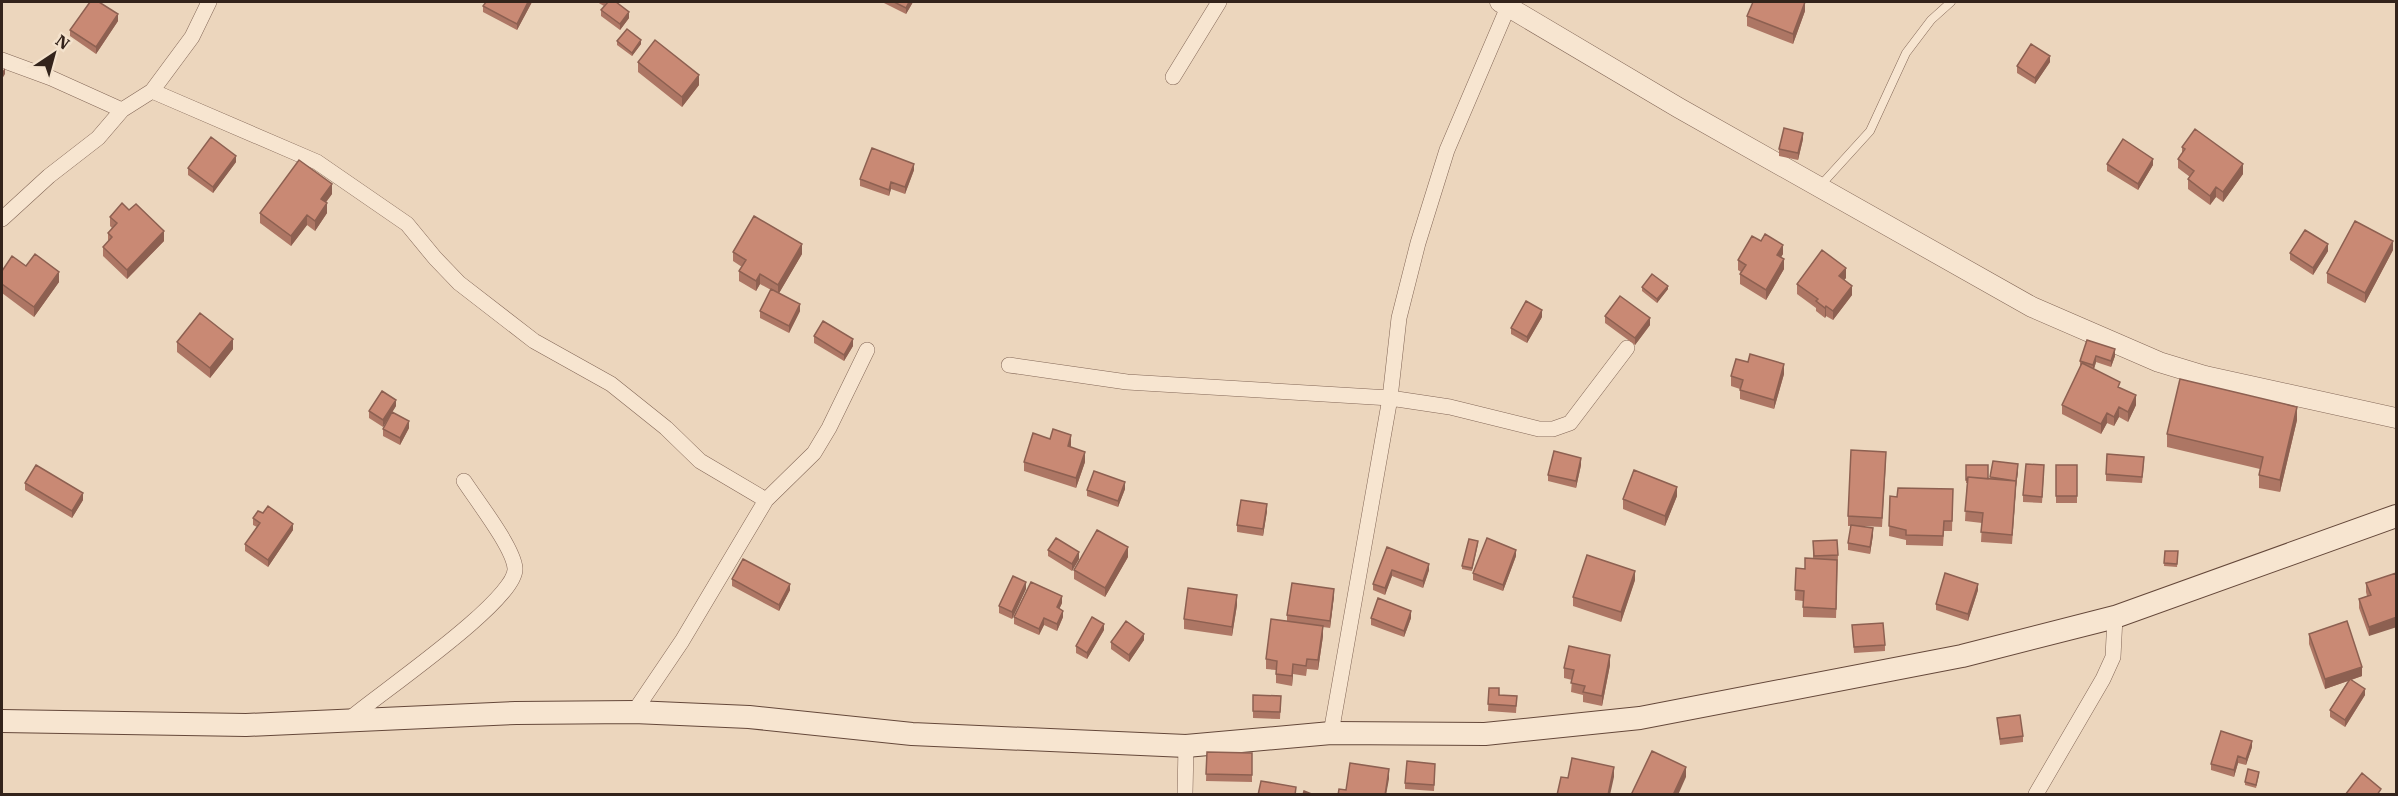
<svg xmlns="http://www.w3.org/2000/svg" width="2398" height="796" font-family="'IBM Plex Serif',serif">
  <rect width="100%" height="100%" fill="#ecd6bd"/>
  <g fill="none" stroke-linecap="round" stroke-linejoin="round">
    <defs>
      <path id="service" d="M1820,186l50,-55 36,-78 25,-33 20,-18"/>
      <path id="minor" d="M2,60l49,18 71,32
        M1173,77l46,-75
        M152,91l165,71 90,62 28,34 24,25 75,58 77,43 55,44 34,33 66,39
        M2,219l47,-43 49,-38 24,-28 30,-19 40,-54 17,-35
        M1009,365l118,17 263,16 60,9 89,22h14l17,-6 57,-75
        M634,712l48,-71 84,-141 48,-47 15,-25 38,-78
        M347,721c27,-24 171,-121 168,-153 -2,-21 -38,-67 -51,-87
        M1331,733l59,-335 9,-80 19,-75 29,-93 61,-143
        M1185,794l1,-48
        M2036,794l67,-115 10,-22 2,-40"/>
      <path id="tertiary" d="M1500,2l179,106 353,199 127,55 46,14 191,42"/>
      <path id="secondary" d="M2,721l244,4 270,-12 118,-1 115,5 163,17 274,12 145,-13 154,1 155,-16 322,-62 153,-39 281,-101"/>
    </defs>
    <use href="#service" stroke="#836757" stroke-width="9"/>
    <use href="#minor" stroke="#836757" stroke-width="16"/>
    <use href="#tertiary" stroke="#836757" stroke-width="21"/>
    <use href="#secondary" stroke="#65483a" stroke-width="24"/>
    <use href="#service" stroke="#f7e5d0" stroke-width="8"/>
    <use href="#minor" stroke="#f7e5d0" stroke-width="15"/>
    <use href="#tertiary" stroke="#f7e5d0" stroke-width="20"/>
    <use href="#secondary" stroke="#f7e5d0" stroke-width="22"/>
  </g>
  <path fill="#ad7664" d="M532,2l-15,28 -34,-18v-6z
    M597,2h10l-3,4z
    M608,2h11l-1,1 11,15 -9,12 -19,-14v-6z
    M882,2h31l-7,12z
    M1805,11l-12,33 -46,-18v-10z
    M118,21l-22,33 -26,-18v-6z
    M617,41l24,3 -9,12 -15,-11z
    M638,62l61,23 -17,22 -44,-35z
    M2050,62l-15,22 -18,-11v-7z
    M1803,139l-5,21 -19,-4v-7z
    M2182,147l61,27 -20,28 -7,-5 -6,8 -22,-16v-10l2,-2 -12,-9v-9l4,-6z
    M236,162l-23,31 -25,-18v-7z
    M2107,164l46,1 -15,25 -31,-19z
    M914,170l-9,24 -14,-5 -2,7 -29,-10v-7z
    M332,194l-6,8 1,11 -12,18 -8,-6 -16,21 -31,-23v-10z
    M110,217l54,24 -37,38 -24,-23v-9l5,-5v-9l4,-5 -2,-2z
    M2393,250l-28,53 -38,-20v-10z
    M2328,251l-15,24 -23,-15v-7z
    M733,252l69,2 -23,39 21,18 -11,22 -29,-15v-7l11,-21 -11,-6 -4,7 -17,-10v-10l3,-4 -9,-6z
    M1783,254l-2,3 3,12 -18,31 -26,-16v-10l1,-2 -3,-2v-10z
    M26,266l33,16 -25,35 -32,-24v-22z
    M1846,278l-2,2 8,15 -19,25 -7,-4 -1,2 -9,-7v-3l-19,-14v-10z
    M1642,287l26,2 -11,14 -15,-12z
    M1605,316l45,9 -15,20 -30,-22z
    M1542,317l-15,26 -16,-9v-6z
    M814,336l39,10 -9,15 -30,-18z
    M2087,340l28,16 -4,11 -15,-5 -2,7 26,19 16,17 -8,17 -9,-5 -5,9 -7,-3 -6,11 -39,-20v-9l18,-37v-7z
    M177,342l56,7 -23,29 -33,-26z
    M1784,374l-10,35 -34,-10v-10l-9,-3v-10z
    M396,406l-13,21 -14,-9v-7z
    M2297,420l-17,72 -21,-4v-13l1,-6 -93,-22v-13z
    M409,428l-9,17 -17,-9v-7z
    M1050,439l21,6v2l14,15 -9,26 -52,-17v-9z
    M1993,461l25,10 -2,16 -4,57 -31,-2 1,-19 -17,-2 2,-38h-1v-18l22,14h2z
    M1886,462l-4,65 -19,-1 10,9 -3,19 -22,-4v-7l3,-17h-3v-10z
    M2144,464l-2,19 -36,-2v-7z
    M1581,465l-5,23 -28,-7v-6z
    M2056,465h21v38h-21z
    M2044,472l-2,31 -19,-1v-7z
    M25,483l58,17 -11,18 -47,-28z
    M1125,489l-7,18 -31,-11v-6z
    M1953,489l-1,42h-8l-1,15 -37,-1v-5l-17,-4 1,-40 7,1z
    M1677,496l-12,30 -42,-17v-10z
    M1267,511l-4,25 -26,-4v-7z
    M263,513l30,17 -25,37 -23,-16v-7l12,-17 -4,-2v-7z
    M1813,541l25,14 -2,63 -33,-1v-16l-8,-1 1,-32 9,1 8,-10z
    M1478,544l-6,27 -10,-2v-3z
    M1387,547l42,23 -6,18 -31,-12 -7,19 -12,-5v-6z
    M1048,550l31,9 -7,12 -24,-15z
    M2165,551h13l-1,16 -13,-1z
    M1516,556l-13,35 -30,-11v-7z
    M1128,557l-23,40 -31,-18v-9z
    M2396,573l-27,63 -10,-28v-9l8,-3 -1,-4v-9z
    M732,579l58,11 -11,21 -47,-25z
    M1635,580l-14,42 -48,-16v-9z
    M1026,589l-14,30 -13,-6v-7z
    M1978,590l-10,31 -32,-11v-6z
    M1334,596l-4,32 -7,-1v9l-5,34 -11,-1 -1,7 -13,-2 -1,12 -16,-3v-13l-10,-1v-10l21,-38v-6z
    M1062,603l-3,6 4,8 -6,14 -13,-6 -5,10 -25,-11v-7z
    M1237,605l-5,31 -48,-7v-10z
    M1371,618h40l-7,19 -33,-12z
    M1852,625l33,20v6l-31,2z
    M1104,630l-17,29 -11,-6v-7z
    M2309,634l53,42 -11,4 14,15 -20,32 -15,-10v-7l18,-29 -23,8 -16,-45z
    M1144,640l-15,22 -18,-13v-7z
    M1610,665l-8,41 -19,-4v-7l-12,-3 1,-12 -8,-2v-10z
    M1489,688l10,7 18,1 -1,17 -28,-2z
    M1253,695l28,1 -1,23 -27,-1z
    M1997,718l26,18v6l-23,3z
    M2252,747l-6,18 -8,-2 -4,14 -23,-7v-6z
    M1207,752l45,1v29l-46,-1z
    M1435,770l-1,21 -29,-2v-6z
    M2259,775l-3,13 -11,-3v-3z"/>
  <path fill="#8d6051" d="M528,2h4l-15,28v-6z
    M909,2h4l-7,12v-6z
    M1805,2v9l-12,33v-10z
    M629,12v6l-9,12v-6z
    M118,14v7l-22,33v-7z
    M641,40v4l-9,12v-3z
    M2050,56v6l-15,22v-6z
    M5,68v6l-3,5v-7z
    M699,75v10l-17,22v-10z
    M1803,133v6l-5,21v-7z
    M236,156v6l-23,31v-6z
    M2153,159v6l-15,25v-6z
    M914,164v6l-9,24v-7z
    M2243,164v10l-20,28v-10z
    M891,182v7l-2,7v-6z
    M332,184v10l-11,15v-10z
    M2216,187v10l-6,8v-9z
    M327,203v10l-12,18v-10z
    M307,215v10l-16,21v-10z
    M164,231v10l-37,38v-9z
    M2393,241v9l-28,53v-10z
    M802,244v10l-24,41v-10z
    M2328,244v7l-15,24v-7z
    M1783,245v9l-6,10v-9z
    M1784,259v10l-18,31v-10z
    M1846,268v10l-7,8v-10z
    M59,272v10l-25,35v-10z
    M760,274v10l-4,7v-10z
    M1668,286v3l-11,14v-4z
    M1852,286v9l-19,25v-9z
    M800,304v7l-11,22v-7z
    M1826,306v10l-1,2v-10z
    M1542,310v7l-15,26v-6z
    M1650,318v7l-15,20v-7z
    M233,339v10l-23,29v-10z
    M853,339v7l-9,15v-6z
    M2115,349v7l-4,11v-6z
    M2096,356v6l-3,10v-7z
    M1784,364v10l-10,35v-9z
    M2136,395v10l-8,17v-10z
    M396,400v6l-13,21v-7z
    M2119,407v10l-5,9v-9z
    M2297,407v13l-17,72v-12z
    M2107,413v10l-6,11v-10z
    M409,421v7l-9,17v-7z
    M1071,435v10l-3,11v-10z
    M1085,452v10l-9,26v-10z
    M1581,458v7l-5,23v-7z
    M2018,464v7l-2,16 -4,57 4,-63z
    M1125,482v7l-7,18v-6z
    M1677,487v9l-12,30v-10z
    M83,493v7l-11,18v-7z
    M1267,504v7l-4,25v-7z
    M293,524v6l-25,37v-7z
    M1873,528v7l-3,19v-7z
    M1128,547v10l-23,40v-9z
    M1516,550v6l-13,35v-6z
    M1079,552v7l-7,12v-7z
    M1429,564v6l-6,18v-7z
    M1392,570v6l-7,19v-7z
    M1635,571v9l-14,42v-10z
    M1026,582v7l-14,30v-7z
    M790,584v6l-11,21v-6z
    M1978,584v6l-10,31v-7z
    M1334,589v7l-4,32v-7z
    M1237,595v10l-5,31v-9z
    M1062,596v7l-5,11v-7z
    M1063,611v6l-6,14v-7z
    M1411,611v7l-7,19v-6z
    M2397,617v10l-28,9v-9z
    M1044,618v7l-5,10v-6z
    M1104,624v6l-17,29v-6z
    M1323,626v10l-5,34v-10z
    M1144,634v6l-15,22v-7z
    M1610,655v10l-8,41v-10z
    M1293,664v10l-1,12v-10z
    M2362,667v9l-37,13v-10z
    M2365,689v6l-20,32v-7z
    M2252,741v6l-6,18v-6z
    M2238,756v7l-4,14v-7z
    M1614,767v10l-4,18h-2z
    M1686,767v10l-8,18h-5z
    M1389,769v10l-3,16h-1z"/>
  <path fill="#c98974" stroke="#8d6051" stroke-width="1.5" d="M90,2h9l19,12 -22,33 -26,-17z
    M486,2h42l-11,22 -34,-18z
    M608,2h8l13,10 -9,12 -19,-14z
    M894,2h15l-3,6z
    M1753,2h52l-12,32 -46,-18z
    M627,29l14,11 -9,13 -15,-12z
    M655,40l44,35 -17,22 -44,-35z
    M2031,44l19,12 -15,22 -18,-12z
    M1784,128l19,5 -5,20 -19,-4z
    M2195,129l48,35 -20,28 -7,-5 -6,9 -22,-17 6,-8 -16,-12 7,-10 -3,-2z
    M211,137l25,19 -23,31 -25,-19z
    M2123,139l30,20 -15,25 -31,-20z
    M872,148l42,16 -9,23 -14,-5 -2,8 -29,-11z
    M299,160l33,24 -11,15 6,4 -12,18 -8,-6 -16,21 -31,-23z
    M122,203l7,7 7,-6 28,27 -37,39 -24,-23 9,-10 -4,-4 9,-10 -7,-6z
    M754,216l48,28 -24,41 -18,-11 -4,7 -17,-10 7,-11 -13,-8z
    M2355,221l38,20 -28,52 -38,-20z
    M2305,230l23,14 -15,24 -23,-15z
    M1765,234l18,11 -6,10 7,4 -18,31 -26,-16 6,-9 -8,-5 14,-24 9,5z
    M1822,250l24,18 -7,8 13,10 -19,25 -7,-5 -1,2 -9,-7 2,-2 -21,-15z
    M35,254l24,18 -25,35 -32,-23v-13l10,-15 14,10z
    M1652,274l16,12 -11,13 -15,-12z
    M771,289l29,15 -11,22 -29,-15z
    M1620,296l30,22 -15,20 -30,-22z
    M1526,301l16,9 -15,27 -16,-9z
    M200,313l33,26 -23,29 -33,-26z
    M823,321l30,18 -9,16 -30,-19z
    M2087,340l28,9 -4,12 -15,-5 -3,9 -13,-4z
    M1750,354l34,10 -10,36 -34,-10 3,-10 -12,-4 5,-17 12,3z
    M2082,363l38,19 -2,5 18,8 -8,17 -9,-5 -5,10 -7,-4 -6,11 -39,-19z
    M2180,379l117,28 -17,73 -21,-5 4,-18 -96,-23z
    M382,391l14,9 -13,20 -14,-9z
    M392,412l17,9 -9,17 -17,-9z
    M1053,429l18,6 -3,11 17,6 -9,26 -52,-16 9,-29 17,6z
    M1851,450l35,2 -4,66 -34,-2z
    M1554,451l27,7 -5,23 -28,-6z
    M2107,454l37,3 -2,20 -36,-3z
    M1993,461l25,3 -2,17 -26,-4z
    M2026,464l18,1 -2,32 -19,-2z
    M36,465l47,28 -11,18 -47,-28z
    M1966,465h22v14l-20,-2 -1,3h-1z
    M2056,465h21v31h-21z
    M1634,470l43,17 -12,29 -42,-17z
    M1094,471l31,11 -7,19 -31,-11z
    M1968,477l48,4 -4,54 -31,-3 2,-19 -18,-2z
    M1898,488l55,1 -1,32h-8l-1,15 -37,-1v-5l-17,-4 1,-30 7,1z
    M1241,500l26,4 -4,25 -26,-4z
    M268,506l25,18 -25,36 -23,-16 15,-21 -7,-5 5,-7 5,2z
    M1851,525l22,3 -3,19 -22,-4z
    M1097,530l31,17 -23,41 -31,-18z
    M1056,538l23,14 -7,12 -24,-14z
    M1487,538l29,12 -13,35 -30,-12z
    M1469,539l9,2 -6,27 -10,-2z
    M1837,540l1,15 -24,1 -1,-15z
    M1387,547l42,17 -6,17 -31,-11 -7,18 -12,-4z
    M2165,551h13l-1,13 -13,-1z
    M1587,555l48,16 -14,41 -48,-15z
    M1805,558l32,2 -1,49 -33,-2 1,-16 -9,-1 1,-22 9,1z
    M743,559l47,25 -11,21 -47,-26z
    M1945,573l33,11 -10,30 -32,-10z
    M2396,573l1,44 -28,10 -10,-28 12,-4 -5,-12z
    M1013,576l13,6 -14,30 -13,-6z
    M1031,582l31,14 -5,11 6,4 -6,13 -13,-6 -5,11 -25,-12z
    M1292,583l42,6 -4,32 -43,-6z
    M1188,588l49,7 -5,32 -48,-8z
    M1378,598l33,13 -7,20 -33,-13z
    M1092,617l12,7 -17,29 -11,-7z
    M1271,619l52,7 -5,34 -11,-1 -1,7 -13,-2 -1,12 -16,-2 1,-13 -11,-2z
    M1126,621l18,13 -15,21 -18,-13z
    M2347,621l15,46 -37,12 -16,-45z
    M1883,623l2,22 -31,2 -2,-22z
    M1569,646l41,9 -8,41 -19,-4 2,-6 -14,-3 3,-13 -10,-2z
    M2350,679l15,10 -20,31 -15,-10z
    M1489,688h10v7l18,1 -1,10 -28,-2z
    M1253,695l28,1 -1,16 -27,-1z
    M2020,715l3,21 -23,3 -3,-21z
    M2221,731l31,10 -6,18 -8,-3 -4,14 -23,-6z
    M1652,751l34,16 -13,28h-42z
    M1207,752l45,1v22l-46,-1z
    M1572,758l42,9 -6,28h-51l4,-18 7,1z
    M1407,761l28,3 -1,21 -29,-2z
    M1350,763l39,6 -4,26h-47l1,-6 7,1z
    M2248,769l11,3 -3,13 -11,-3z
    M2362,773l19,16 -4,6h-32z
    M1261,781l35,6 -1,8h-37z
    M1304,791l10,4h-11z"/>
  <rect width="2398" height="796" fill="none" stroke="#33231b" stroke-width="6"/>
  <g transform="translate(54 54) rotate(36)" stroke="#f4e2cc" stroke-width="4.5" paint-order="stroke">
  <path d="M0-4.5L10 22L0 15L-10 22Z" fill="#33231b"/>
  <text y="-9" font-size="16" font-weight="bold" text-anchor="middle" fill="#33231b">N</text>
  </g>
</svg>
